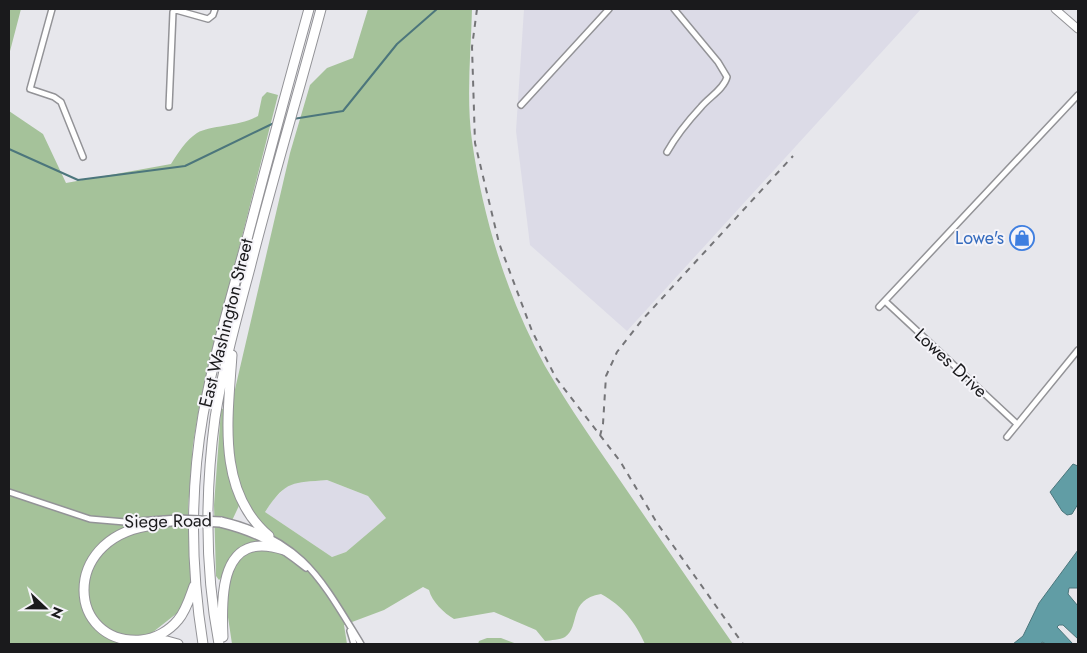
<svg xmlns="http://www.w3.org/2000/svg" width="1087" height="653" font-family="Jost,sans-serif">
  <rect width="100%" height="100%" fill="#e7e7ec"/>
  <path fill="#dcdbe7" d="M524,9h397l-294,322 -97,-86 -14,-114z
    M327,480l41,16 18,22 -40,34 -14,5 -67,-45 8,-12 17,-17z"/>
  <path fill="#a5c29a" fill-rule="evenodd" d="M9,9h12l-12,46z
    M368,9h104c-1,43 -6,89 0,132 11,77 35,156 73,225 25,43 55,85 83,126 35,51 70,102 105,152h-88c-10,-22 -22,-38 -44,-50 -34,6 -20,32 -36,43 -5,3 -14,3 -20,4l-9,-11 -42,-18 -40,7c-10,-6 -22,-17 -25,-29l-6,-3 -39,23 -40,15 3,19h-115l-10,-67 -3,3 -3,-4 -2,-71 7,-95 11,-8 58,-249 20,-68 17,-17 26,-10zM327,480l41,16 18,22 -40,34 -14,5 -67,-45c21,-32 27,-29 62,-32zM244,495l14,25 16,17 -13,2 -32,-12z
    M267,92l11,3 -78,307 -7,42 -5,65 4,87 -11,14 -33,26 3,8h-142v-533l34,23 23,49 105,-19c7,-11 15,-24 26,-31 14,-8 42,-6 61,-17l4,-19z
    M487,638h14l16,6h-39l1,-3z"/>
  <path fill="#619da5" stroke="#4c767c" d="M1073,464l5,2v38l-6,10 -5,1 -5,-4 -12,-19z
    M1078,550v38h-9l-1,6 10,12v33l-15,-14h-4l-2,2 16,17h-27l-4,-2 -1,2h-28l10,-8 16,-33z"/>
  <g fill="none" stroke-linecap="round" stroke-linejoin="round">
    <path stroke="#4c767c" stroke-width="2" d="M293,119l50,-8 54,-67 40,-35
      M9,149l69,31 107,-14 89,-43"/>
    <defs>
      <path id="minor" d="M52,9l-22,80 24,8 7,5 22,55
        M521,105l88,-96
        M169,107l4,-95 3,-2 32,9 5,-4 2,-6
        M667,152c9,-16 21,-31 34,-45 7,-9 23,-18 26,-30l-9,-15 -44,-53
        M885,301l132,123
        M879,307l199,-212
        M1007,437l71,-87
        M9,492l81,27 35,3 53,-4
        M221,520c81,19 100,59 140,124
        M220,524c37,9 57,21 86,44
        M147,526l32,-4
        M350,631l4,13"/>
      <path id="secondary" d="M1055,9l23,20"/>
      <path id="trunk" d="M232,355c-4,62 -16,136 37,181
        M147,526c-87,15 -79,119 -6,114 14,-1 28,-9 37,-20 8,-9 12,-23 16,-34
        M223,637c-2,-42 -3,-108 61,-87
        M148,643l19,-2 11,3
        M203,644c-12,-75 -13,-154 0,-229 11,-60 28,-118 44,-176 20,-77 41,-154 62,-230
        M219,644c-14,-74 -14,-151 -4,-226 8,-51 22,-101 35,-150 22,-87 48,-173 71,-259"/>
    </defs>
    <use href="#minor" stroke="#939397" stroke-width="8"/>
    <use href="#secondary" stroke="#939397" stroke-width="9"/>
    <use href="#trunk" stroke="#939397" stroke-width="11"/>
    <use href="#minor" stroke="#fff" stroke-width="5"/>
    <use href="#secondary" stroke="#fff" stroke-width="7"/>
    <use href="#trunk" stroke="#fff" stroke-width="9"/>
    <path stroke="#757578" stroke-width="2" stroke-dasharray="6 6" stroke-linecap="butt" d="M477,9l-5,38 3,96 24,100 33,88 24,47 64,83 37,62 86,121
      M600,436l3,-12 3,-48 11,-24 25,-32 151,-164"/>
    <defs>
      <path id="minor-bridge" d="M178,518l43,2
        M179,522l41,2"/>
    </defs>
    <use href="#minor-bridge" stroke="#939397" stroke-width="8" stroke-linecap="butt"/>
    <use href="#minor-bridge" stroke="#fff" stroke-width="5"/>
  </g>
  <defs>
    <symbol id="shop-ring" viewBox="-11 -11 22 22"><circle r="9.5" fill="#f5f4f9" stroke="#3f7fe0" stroke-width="1.5"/><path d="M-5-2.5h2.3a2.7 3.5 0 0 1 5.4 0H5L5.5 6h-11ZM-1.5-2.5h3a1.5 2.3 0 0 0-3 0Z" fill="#3f7fe0"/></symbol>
  </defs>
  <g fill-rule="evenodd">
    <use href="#shop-ring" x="1008" y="224" width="28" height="28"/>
  </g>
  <g text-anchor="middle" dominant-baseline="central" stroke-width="4" stroke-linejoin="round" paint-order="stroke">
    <g font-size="18" fill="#366cbe" stroke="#f5f4f9" text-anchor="end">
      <text x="1004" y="238">Lowe's</text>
    </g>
    <g font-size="18" fill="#1a1a1c" stroke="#f5f4f9">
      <text transform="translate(226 323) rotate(-76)">East Washington Street</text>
      <text transform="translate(951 363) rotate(43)">Lowes Drive</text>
      <text transform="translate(168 521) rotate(-1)">Siege Road</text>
    </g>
  </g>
  <rect width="1087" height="653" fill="none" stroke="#1a1a1c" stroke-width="20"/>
  <g transform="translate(45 608) rotate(112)" stroke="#f5f4f9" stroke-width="4" paint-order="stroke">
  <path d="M0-4L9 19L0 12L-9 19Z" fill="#1a1a1c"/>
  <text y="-8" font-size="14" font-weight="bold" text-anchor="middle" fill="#1a1a1c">N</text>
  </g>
</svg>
